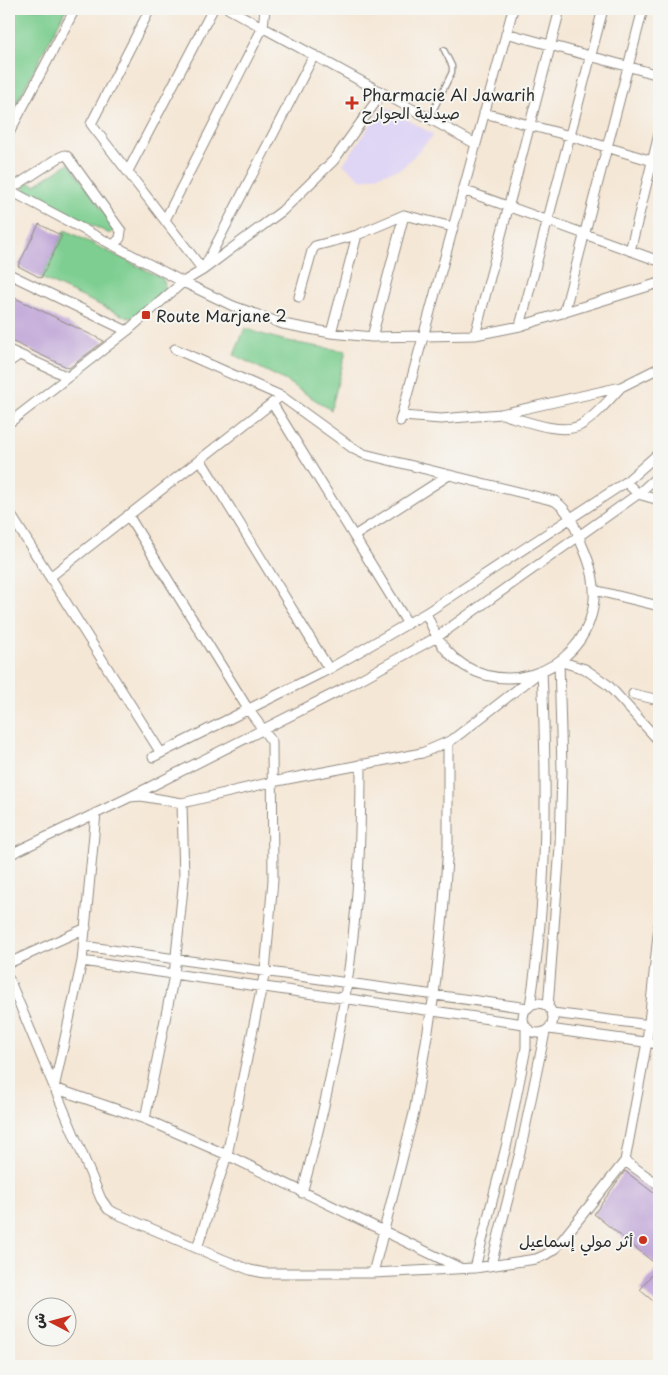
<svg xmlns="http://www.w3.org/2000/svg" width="668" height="1375" font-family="'Playpen Sans','Playpen Sans Arabic',sans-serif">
  <rect width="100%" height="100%" fill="#f6f6f2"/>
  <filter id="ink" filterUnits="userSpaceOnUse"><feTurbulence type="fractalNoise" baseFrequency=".02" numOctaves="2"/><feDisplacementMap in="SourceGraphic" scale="10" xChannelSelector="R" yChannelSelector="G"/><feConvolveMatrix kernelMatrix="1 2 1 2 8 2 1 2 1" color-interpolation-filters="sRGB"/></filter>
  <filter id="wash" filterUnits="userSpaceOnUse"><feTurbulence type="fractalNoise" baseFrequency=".0096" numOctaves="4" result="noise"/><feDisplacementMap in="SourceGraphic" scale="20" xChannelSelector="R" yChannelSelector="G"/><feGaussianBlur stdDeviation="1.12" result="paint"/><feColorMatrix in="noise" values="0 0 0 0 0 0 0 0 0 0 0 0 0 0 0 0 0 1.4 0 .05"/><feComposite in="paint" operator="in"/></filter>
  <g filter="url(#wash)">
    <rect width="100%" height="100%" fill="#f5e7d6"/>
    <path fill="#dfd5f5" d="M384,106l50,29 -32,33 -40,12 -19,-16z"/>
    <path fill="#7dce90" stroke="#547c5e" d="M9,9h57l-57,109z
      M69,163l47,66 -6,5 -83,-41 -4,-6 6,-5 6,3z
      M65,230l97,48 3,6 -1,5 -29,28 -7,1 -87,-40z
      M245,328c32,13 67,18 101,23l-15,59 -47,-30 -50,-25z"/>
    <g id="blocks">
      <path fill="#b99cd4" d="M39,224l23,12 -21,42 -23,-12z
        M9,295l95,46 -35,27 -60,-28z
        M625,1171l34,26v109l-19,-16 18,-24 -64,-52z"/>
    </g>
  </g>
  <g filter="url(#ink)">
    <use href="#blocks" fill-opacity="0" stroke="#908980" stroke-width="1"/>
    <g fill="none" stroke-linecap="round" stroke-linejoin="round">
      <defs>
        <path id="service" d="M429,119l23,-47v-6l-8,-16"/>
        <path id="minor" d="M150,9l-59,115 112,146 111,-215
          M229,9l247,135
          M506,33l153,42
          M484,113l86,23 89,27
          M9,133l66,-124
          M128,171l85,-162
          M9,190l174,92 50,24 50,18 48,9 41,4 103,-2 45,-9 139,-43
          M9,190l51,-33 5,-2 3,2 53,74 -1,7 -6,7
          M463,190l196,71
          M165,220l98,-193 2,-18
          M630,251l29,-117
          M9,274l118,57
          M299,297l13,-46 3,-5 42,-11 47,-20 49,12
          M564,313l79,-304
          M520,326l83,-317
          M331,333l26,-98
          M475,335l85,-326
          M372,337l32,-122
          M175,349l106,47 73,53 10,5 191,47c15,10 21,28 27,44 9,20 15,40 11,63 -13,68 -100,95 -147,42 -10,-11 -14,-24 -20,-37
          M9,350l59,27
          M9,362l10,-7
          M272,403l136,221
          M502,414c21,6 59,22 79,11 15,-9 28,-25 40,-38
          M402,416l39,3 60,-5 120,-27 38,-19
          M400,421l113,-412
          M9,423l118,-92 56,-49 20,-12 79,-59 52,-51 48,-67
          M200,459l129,210
          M626,482l12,12 21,6
          M9,512l152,241
          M128,515l120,194 24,33 1,138 -8,91 -38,184 -30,93
          M354,536l95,-61
          M50,577l231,-181
          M594,590l65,16
          M559,661l26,8 23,16 51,56
          M633,694l26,6
          M153,757l176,-88 97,-56 200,-131 33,-29
          M130,797l211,-107 96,-53 201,-143 21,-19
          M9,855l121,-58 11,-1 41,7 90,-21 150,-29 30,-13 84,-65
          M83,946l445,62
          M82,961l442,63
          M9,963l77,-35
          M9,979l92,220 7,10 7,4 107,46 28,11 15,3h108l102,-5 61,-9 9,-4 10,-6 70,-88 22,-119 12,-117
          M523 1018a15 15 0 1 1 30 0a15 15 0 1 1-30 0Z
          M530,1006c18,-111 17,-223 12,-335
          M548,1007l12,-160 2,-78 -3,-108
          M552,1013l107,13
          M549,1029l110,15
          M54,1088l91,31 82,36 233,113
          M54,1088l28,-127 14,-148
          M145,1119l29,-144 10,-97 -2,-75
          M625,1161l34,24
          M302,1193c26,-94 46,-190 54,-288 4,-47 5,-94 5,-141
          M491,1265l30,-117 24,-116
          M475,1268l32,-125 19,-95v-21
          M373,1273l41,-160 20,-118 9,-80 5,-69v-104"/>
      </defs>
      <use href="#service" stroke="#908980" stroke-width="7"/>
      <use href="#minor" stroke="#908980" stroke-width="11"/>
      <use href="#service" stroke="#fff" stroke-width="4.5"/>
      <use href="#minor" stroke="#fff" stroke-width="9"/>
    </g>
  </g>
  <g fill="#c8321e" stroke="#f6f6f2" stroke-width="2">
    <path d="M349.5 95.5h5v5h5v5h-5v5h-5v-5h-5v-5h5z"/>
    <rect x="141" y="310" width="10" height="10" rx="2.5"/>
    <circle cx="643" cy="1240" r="5"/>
  </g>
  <g text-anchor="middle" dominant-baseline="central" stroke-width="4" stroke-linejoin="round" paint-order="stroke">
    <g font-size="16" fill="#2b2b2b" stroke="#f6f6f2" text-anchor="start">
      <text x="362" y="94">Pharmacie Al Jawarih<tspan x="362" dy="18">صيدلية الجوارح</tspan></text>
      <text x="156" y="315">Route Marjane 2</text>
      <text x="633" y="1240" text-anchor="end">أثر مولي إسماعيل</text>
    </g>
  </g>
  <rect width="668" height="1375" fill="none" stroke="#f6f6f2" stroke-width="30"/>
  <g transform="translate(52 1322) rotate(276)"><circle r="24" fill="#f6f6f2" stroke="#a5a5a2"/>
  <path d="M0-4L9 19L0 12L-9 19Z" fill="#c8321e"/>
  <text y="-8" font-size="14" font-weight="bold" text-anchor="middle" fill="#2b2b2b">ش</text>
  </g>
</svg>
